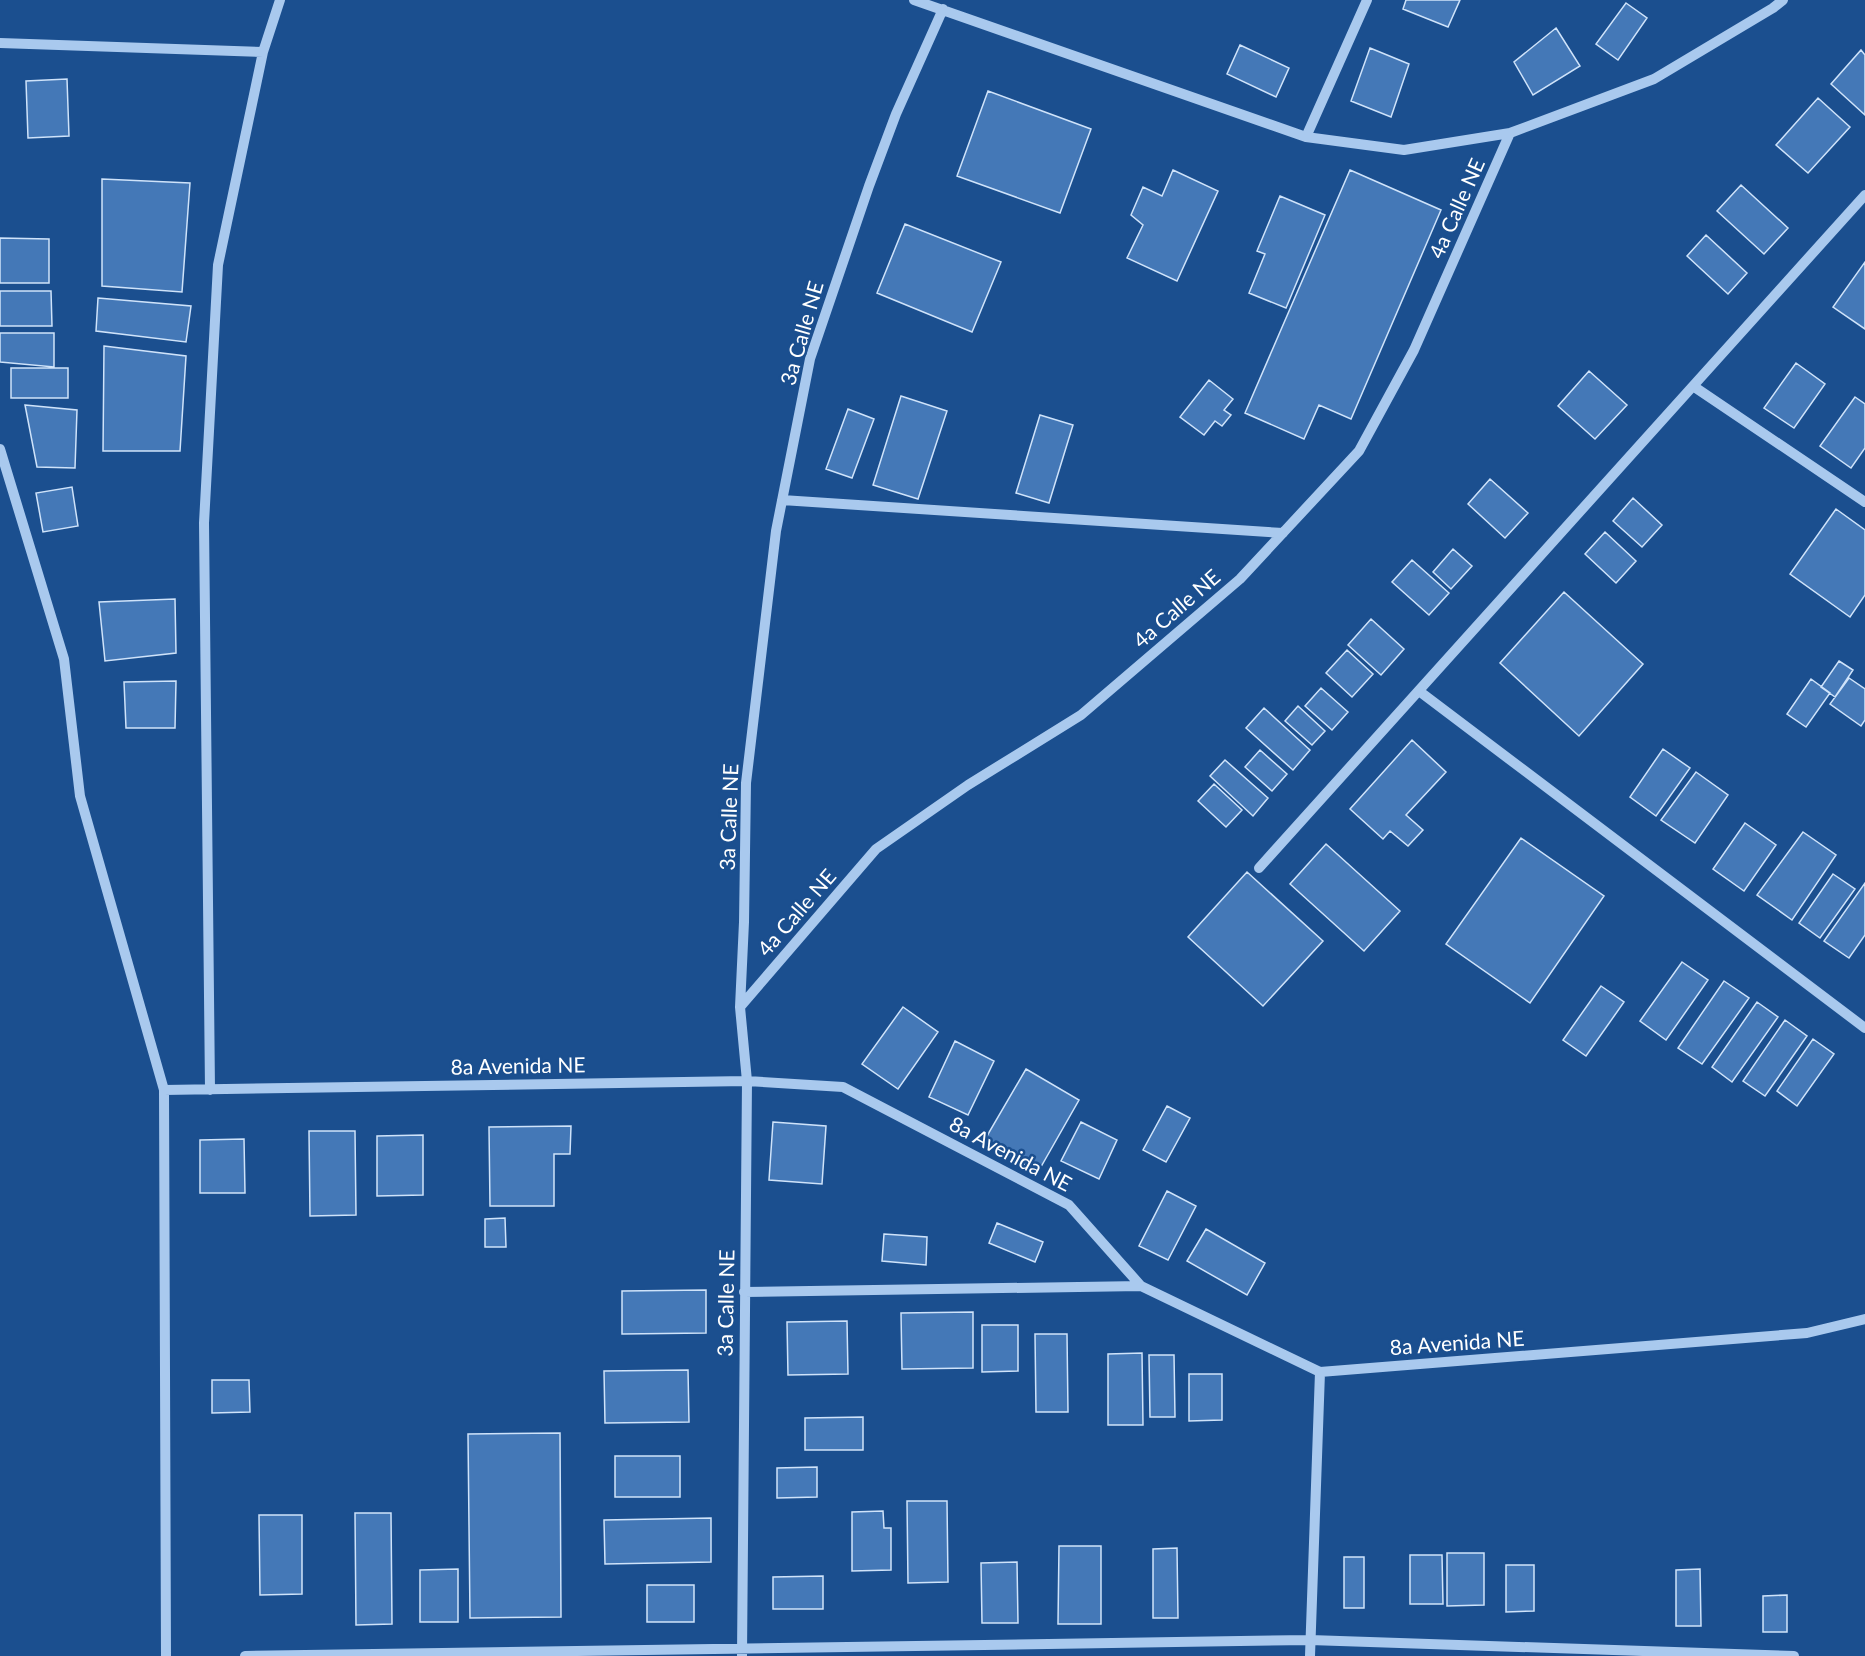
<svg xmlns="http://www.w3.org/2000/svg" width="1865" height="1656" font-family="Lato,sans-serif">
  <rect width="100%" height="100%" fill="#1b4f8f"/>
  <path fill="#4478b7" stroke="#cfe3fa" stroke-width="1.5" d="M1406,0h54l-12,27 -45,-18z
    M1626,3l21,15 -29,42 -22,-16z
    M1556,28l24,38 -47,29 -19,-33z
    M1240,45l49,23 -13,29 -49,-23z
    M1370,48l39,16 -18,53 -40,-16z
    M1861,50l4,5v60l-34,-31z
    M67,79l2,57 -41,2 -2,-57z
    M988,91l103,38 -31,84 -103,-37z
    M1818,98l32,29 -42,46 -32,-28z
    M1173,170l45,21 -41,90 -50,-23 16,-33 -12,-10 12,-28 19,9z
    M1350,170l91,40 -90,209 -32,-14 -15,34 -59,-26z
    M102,179l88,4 -8,109 -80,-6z
    M1741,185l47,43 -24,26 -47,-43z
    M1280,196l45,19 -39,93 -37,-15 16,-39 -8,-3z
    M905,224l96,38 -29,70 -95,-39z
    M1706,235l41,38 -19,21 -41,-38z
    M0,238l49,1v44h-49z
    M1865,262v67l-32,-22z
    M0,291h51l1,35h-52z
    M98,298l93,8 -5,36 -90,-11z
    M0,333h54v34l-54,-5z
    M104,346l82,10 -6,95h-77z
    M1796,363l29,21 -31,44 -30,-20z
    M11,368h57v30h-57z
    M1589,371l38,34 -32,34 -37,-33z
    M1209,380l24,19 -9,11 7,5 -9,11 -7,-5 -11,14 -24,-18z
    M901,396l46,15 -29,88 -45,-14z
    M1855,397l10,7v44l-14,20 -31,-22z
    M25,405l52,5 -2,58 -38,-1z
    M848,409l26,10 -22,59 -26,-9z
    M1040,415l33,10 -24,78 -33,-10z
    M1490,479l38,34 -23,25 -37,-34z
    M72,487l6,39 -35,6 -7,-39z
    M1633,498l29,27 -20,22 -29,-26z
    M1836,509l29,21v65l-15,22 -60,-43z
    M1605,532l31,29 -20,22 -31,-29z
    M1453,549l19,17 -21,23 -18,-17z
    M1412,560l37,33 -20,22 -37,-33z
    M1564,592l79,72 -64,72 -79,-73z
    M175,599l1,54 -71,8 -6,-59z
    M1371,619l33,30 -23,26 -33,-30z
    M1347,650l26,24 -21,23 -26,-24z
    M1839,661l14,9 -18,27 -14,-10z
    M1849,678l16,11v31l-4,6 -31,-22z
    M1811,679l19,14 -24,34 -19,-13z
    M176,681l-1,47h-49l-2,-46z
    M1321,688l27,24 -16,18 -27,-24z
    M1298,706l27,25 -13,14 -27,-24z
    M1264,708l46,42 -17,20 -47,-42z
    M1412,740l34,32 -40,43 17,15 -15,16 -18,-15 -7,8 -33,-30z
    M1663,749l27,19 -34,48 -26,-19z
    M1260,750l27,24 -15,17 -27,-24z
    M1225,760l43,38 -15,18 -43,-40z
    M1696,772l32,23 -33,48 -34,-23z
    M1214,784l28,26 -16,17 -28,-26z
    M1745,823l31,22 -32,46 -31,-22z
    M1803,832l33,23 -44,65 -35,-25z
    M1521,838l83,58 -74,107 -84,-59z
    M1326,844l74,67 -36,40 -74,-67z
    M1247,872l76,69 -60,65 -75,-69z
    M1833,874l22,15 -35,49 -21,-15z
    M1865,883v52l-16,23 -25,-17z
    M1682,962l26,18 -42,60 -26,-19z
    M1724,981l25,17 -47,66 -24,-16z
    M1601,986l23,16 -38,54 -23,-16z
    M1757,1002l21,15 -46,65 -20,-15z
    M903,1007l35,25 -40,57 -36,-25z
    M1785,1020l22,16 -42,60 -22,-15z
    M1813,1039l21,15 -37,52 -20,-15z
    M955,1041l39,20 -26,54 -39,-18z
    M1026,1069l53,31 -41,72 -54,-31z
    M1167,1106l23,12 -24,44 -23,-12z
    M773,1122l53,4 -4,58 -53,-4z
    M1081,1122l36,18 -18,39 -38,-18z
    M571,1126l-1,28h-16v52h-64l-1,-79z
    M309,1131h46l1,84 -46,1z
    M423,1135v60l-46,1v-60z
    M244,1139l1,54h-45v-53z
    M1167,1191l29,15 -28,54 -29,-14z
    M505,1218l1,29h-21v-28z
    M997,1223l46,19 -8,20 -46,-19z
    M1206,1229l59,34 -18,32 -60,-34z
    M884,1234l43,3 -1,28 -44,-4z
    M706,1290v43l-84,1v-43z
    M973,1312v56l-71,1 -1,-56z
    M847,1321l1,53 -60,1 -1,-53z
    M982,1325h36v46l-36,1z
    M1035,1334h32l1,78h-32z
    M1142,1353l1,72h-35v-71z
    M1149,1355h25l1,62h-25z
    M688,1370l1,52 -84,1 -1,-52z
    M1189,1374h33v46l-33,1z
    M212,1380h37l1,32 -38,1z
    M863,1417v33h-58v-32z
    M560,1433l1,184 -91,1 -2,-184z
    M615,1456h65v41h-65z
    M817,1467v30l-40,1v-30z
    M907,1501h40l1,81 -40,1z
    M883,1511l1,17h7v42l-39,1v-59z
    M355,1513h36l1,111 -36,1z
    M259,1515h43v79l-42,1z
    M711,1518v44l-106,2 -1,-44z
    M1059,1546h42v78h-43z
    M1177,1548l1,70h-25v-69z
    M1447,1553h37v52l-37,1z
    M1410,1555h32l1,49h-33z
    M1344,1557h20v51h-20z
    M1017,1562l1,61h-36l-1,-60z
    M1506,1565h28v46l-28,1z
    M458,1569v53h-38v-52z
    M1700,1569l1,57h-25v-56z
    M823,1576v33h-50v-32z
    M647,1585h47v37h-47z
    M1787,1595v37h-24v-36z"/>
  <g fill="none" stroke-linecap="round" stroke-linejoin="round">
    <path stroke="#a9c9ee" stroke-width="10" d="M914,0l392,137 98,13 106,-17 144,-54 119,-71 10,-8
      M0,43l263,9
      M1306,137l61,-137
      M1693,386l172,116
      M0,449l64,210 16,137 84,294 2,566
      M782,500l501,33
      M1419,691l446,337
      M1259,868l606,-673
      M740,1007l136,-158 92,-64 113,-70 159,-136 119,-128 55,-101 96,-217
      M164,1090l583,-9 96,6 226,118 72,81 179,86 487,-39 58,-14
      M210,1090l-6,-567 14,-258 45,-213 17,-52
      M744,1292l397,-6
      M245,1656l1065,-16 484,16
      M742,1656l5,-575 -7,-74 4,-85 2,-139 30,-252 34,-172 59,-173 27,-72 47,-105
      M1310,1656l10,-284"/>
  </g>
  <g text-anchor="middle" dominant-baseline="central" stroke-width="5" stroke-linejoin="round" paint-order="stroke">
    <g font-size="21" fill="#fff" stroke="#1b4f8f">
      <text transform="translate(1456 208) rotate(-66)">4a Calle NE</text>
      <text transform="translate(801 333) rotate(-74)">3a Calle NE</text>
      <text transform="translate(1176 608) rotate(-41)">4a Calle NE</text>
      <text transform="translate(728 817) rotate(-88)">3a Calle NE</text>
      <text transform="translate(796 912) rotate(-49)">4a Calle NE</text>
      <text transform="translate(518 1065) rotate(-1)">8a Avenida NE</text>
      <text transform="translate(1011 1153) rotate(28)">8a Avenida NE</text>
      <text transform="translate(725 1303) rotate(-89)">3a Calle NE</text>
      <text transform="translate(1457 1342) rotate(-4)">8a Avenida NE</text>
    </g>
  </g>
</svg>
